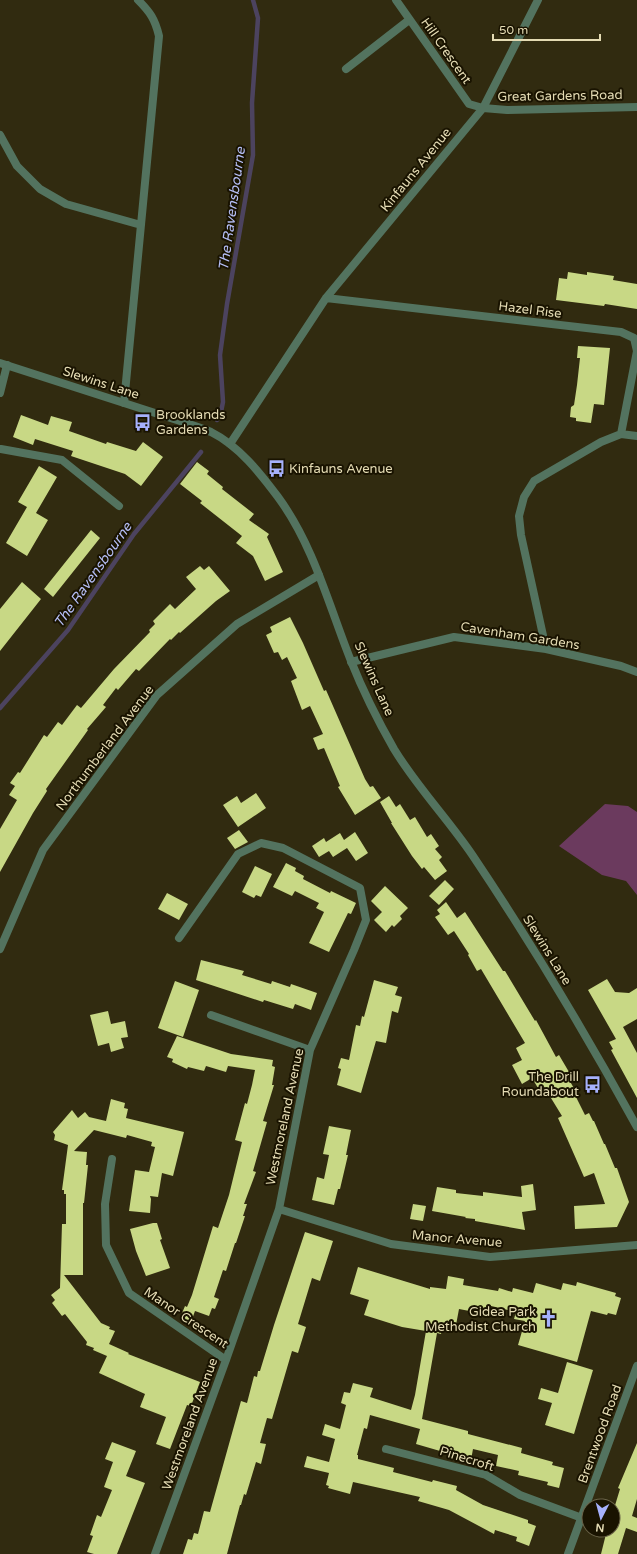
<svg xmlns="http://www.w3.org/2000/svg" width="637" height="1554" font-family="'Varela Round',sans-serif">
  <rect width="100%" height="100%" fill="#312b10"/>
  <path fill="#6b3a5e" d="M605,804l23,2 9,6v83l-11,-14 -24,-6 -43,-29z"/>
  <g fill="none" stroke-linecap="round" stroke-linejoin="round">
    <path stroke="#4c435f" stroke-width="4.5" d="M217,420l4,-8 2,-10 -3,-47 7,-51 26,-149 -1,-52 6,-85 -5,-18
      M0,708l68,-78 66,-96 67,-82"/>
  </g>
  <path fill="#c8d885" d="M568,272l19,3v-3l27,4 -1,4 24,4v25l-32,-5 -1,2 -48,-6 3,-22 8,1z
    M578,346l32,2 -6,57 -10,-1 -3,19 -15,-2v-3l-6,-1 1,-10 3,-2 3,-20 3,-27h-3z
    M21,415l27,10 3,-9 21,6 -3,9 37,13 1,-2 29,9 7,-9 20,15 -22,29 -16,-12 -54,-18 2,-5 -38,-12 -2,6 -20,-8z
    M197,462l12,9 -2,3 16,13 -1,2 32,25 -5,6 20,14 -2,3 16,35 -18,9 -12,-25 -17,-13 6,-7 -42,-33 2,-2 -22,-17z
    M39,466l18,11 -21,36 12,7 -21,36 -21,-13 21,-36 -9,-5z
    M91,530l9,8 -47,59 -9,-8z
    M200,566l4,4 5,-4 21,25 -14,10 -36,32 -1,-1 -8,8 -1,-1 -31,32 -3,-2 -18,21 -2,-2 -13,17 3,2 -19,22 1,1 -42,59 1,2 -14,22 -33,59v-43l17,-29 -8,-5 6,-9 -5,-3 8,-11 2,1 24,-38 3,2 11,-15 4,3 15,-20 4,3 33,-39 36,-37 -1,-2 6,-6 -2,-3 17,-17 5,5 21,-20 -10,-12z
    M22,582l19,17 -41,52v-42z
    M290,617l13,26 21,48 2,-1 39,89 5,8 3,-1 8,12 -26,17 -17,-28 2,-1 -16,-38 -6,2 -5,-12 10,-4 -13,-28 -8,4 -11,-29 6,-3 -10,-21 -5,3 -4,-8 -4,1 -8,-18 6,-3 -2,-5z
    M256,793l10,15 -28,19 -15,-22 14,-9 4,7z
    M389,796l7,11 4,-3 10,16 5,-3 12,20 4,-3 8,12 -4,3 7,8 -3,3 8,11 -12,9 -11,-13 -2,2 -10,-13 -21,-33h1l-12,-21z
    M239,830l9,12 -13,7 -8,-11z
    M355,832l13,21 -12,8 -9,-13 -14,9 -4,-6 -10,6 -7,-11 12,-8 2,4 14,-9 4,7z
    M286,863l10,5 -1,3 9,5 -1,3 27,14 1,-2 25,12 -5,11 -3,-1 -19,39 -20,-9 15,-31 -8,-4 3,-5 -24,-12 -3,5 -19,-9z
    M255,866l17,8 -11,23 -5,-2 -2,3 -12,-6z
    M445,880l9,9 -15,16 -10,-9z
    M385,886l23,22 -8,8 2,3 -8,8 -2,-2 -6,7 -12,-12 8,-8 -11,-11z
    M167,893l21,11 -9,16 -21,-11z
    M446,902l11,16 8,-6 38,59h2l30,50 1,-1 20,37 3,-2 10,17 -3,2 11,20 -2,1 10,20 4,-2 4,8h1l10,23h1l10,24h2l12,34 -12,25 -42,2 -1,-23 31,-2 -11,-31 -10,4 -26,-59 4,-2 -19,-31 -5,3 -6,-10 -10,6 -10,-19 10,-5 -6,-12 9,-5 -44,-74 -4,2 -9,-16 1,-1 -15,-23 -6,4 -13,-18 5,-3 -3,-4z
    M201,960l43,11 -2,4 29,9 1,-3 18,6 1,-3 26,9 -6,17 -16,-6 -2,5 -29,-9 -1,2 -67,-22z
    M607,979l8,13 14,1 8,-5v31l-14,8 14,26v45l-26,-48 2,-1 -4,-7 7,-3 -28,-49z
    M374,980l24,7 -3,8 7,2 -4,16 -6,-2 -6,32 -10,-2 -15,52 -24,-8 4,-16 -3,-1 3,-10 8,2 7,-35 4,1 2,-10 2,1z
    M175,981l24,9 -16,47 -25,-9z
    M108,1011l3,13 14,-3 3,16 -7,1 3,10 -13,4 -2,-9 -11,3 -8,-31z
    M177,1036l54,18 42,6 -1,6 3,1 -3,18h2l-11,36 4,1 -14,49 3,1 -12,32h3l-4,12h2l-9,27h-1l-9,28 -3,-1 -9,27 5,2 -4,10 -3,-1 -3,8 -14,-5 -4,11 -11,-4 5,-12 2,1 5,-12 21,-69 5,2 11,-33 13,-53 -7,-2 10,-37 2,1 5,-19 3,-15 -27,-4 -2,6 -20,-6 -2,5 -16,-4 -1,2 -15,-7 1,-3 -6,-2z
    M111,1099l14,4 -1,5 4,1 -2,9 58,14 -11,44 -11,-3 -4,24 -8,-1 1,3 -1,14 -21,-2 6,-41 14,2 6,-25 -4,-1 1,-4 -25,-7 -1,3 -32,-8 -20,21 13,1 -1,13h2l-4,38h-1v72h-19l37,48 9,4 -1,2 6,2 -6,13 20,9 -1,1 72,28 -9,24 -4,-1 -17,44 -14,-5 10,-27 -26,-10 5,-13 -46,-21 8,-17 -14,-6 1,-2 -8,-3 1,-3 -22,-28 -3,2 -10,-13 3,-3 -4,-5 9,-7 2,-64h4v-30h-2v-4h-2l6,-45 -14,-5 1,-5 -2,-3 19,-22 6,8 7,-6 4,5 17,4z
    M329,1126l22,4 -5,25h2l-8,34h-2l-4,16 -22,-5 5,-23 7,2 5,-24 -6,-1z
    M533,1184l3,26 -14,2 3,18 -50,-9v-2l-10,-1 1,-1 -34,-6 5,-24 19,3v3l27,3v-4l39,5 -1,-11z
    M413,1204l13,2 -3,15 -13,-2z
    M153,1223h4l5,16 -2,1 10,28 -24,8 -10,-25 -6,-22z
    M305,1232l28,9 -13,40 -8,-3 -14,46 8,3 -8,26 -6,-2 -20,68 -5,-1 -7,25 6,1 -5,20 -5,-2 -10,33 -2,-1 -3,11h-1l-13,49h-44l5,-15 4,1 2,-7 4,1 6,-23 6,1 31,-111 6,2 7,-27 3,1 1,-6h2l14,-46z
    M358,1267l72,22v-2l16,2 2,-13 16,3 -1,6 35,6 1,-3 13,4 1,-4 20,5 3,-10 25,7 2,-7 13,3 1,-4 39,11 -1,3 6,2 -5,17 -8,-2 -1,2 -16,-4 -14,51 -59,-17 7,-24 -11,-2 2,-7 -29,-7 -2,9 -26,-5 -3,16 -13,-2 -2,11 -4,-1 -15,86 46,12v3l54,14 -1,5 32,9 -1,3 12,3 -5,20 -12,-3 1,-3 -30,-7 1,-4 -23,-5 2,-11 -25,-6 -2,11 -55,-16 4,-15 -50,-14 -3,14 -3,-1 -7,27h1v4l36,9 -1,4 39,10 1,-2 24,6 -1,4 27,15 45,15v3l8,3 -7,20 -13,-5 1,-4 -22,-7 -1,4 -45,-24 -31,-9 2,-4 -67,-15 -3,12 -22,-6 1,-2 -3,-1 3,-12 -25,-6 3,-11 22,6 6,-23 -13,-4 3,-11 15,5 6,-24 -5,-2 3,-11 6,1 3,-10 20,5 -3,9 41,13 4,-15 11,-64 -24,-4 -38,-12 5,-15 -19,-6z
    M567,1362l26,8 -19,64 -29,-9 7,-22 -14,-4 3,-11 17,5z
    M112,1442l24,9 -10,25 19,7 -28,71h-23l-7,-2 6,-16 -3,-1 7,-20 4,2 11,-27 -8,-3 9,-25 -8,-3z
    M637,1443v56l-5,17 5,2v14l-11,-4 -8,26h-17l6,-24h6v-18l7,-23 -2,-1z"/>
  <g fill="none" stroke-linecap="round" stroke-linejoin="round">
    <path stroke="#53735f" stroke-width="8" d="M396,0l73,104 14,4 24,2 130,-3
      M346,69l63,-49
      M0,135l17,31 23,23 26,15 75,21
      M326,298l295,34 13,6 3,13 -16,83
      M0,393l7,-28
      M124,403l35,-367c-4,-17 -9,-24 -21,-36
      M230,444l96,-146 157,-190 55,-108
      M1,449l61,11 57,46
      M546,649l-25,-114 -2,-19 5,-19 10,-16 67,-39 20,-8 16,2
      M351,662l103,-25 92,12 75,17 16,6
      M0,949l43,-99 114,-155 80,-71 82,-49
      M211,1015l99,35
      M112,1159l-7,45 1,41 23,48 97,67
      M279,1209l112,35 99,13 147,-12
      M386,1449l100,26 34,20 62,23
      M155,1554l71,-194 53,-151 31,-159 44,-100 12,-30 -6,-32 -77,-40 -22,-5 -23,11 -59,84"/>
    <path stroke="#53735f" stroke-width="8" d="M0,363l183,59c9,3 19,6 28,10 28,14 49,41 67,65 36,49 51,109 73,164 12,30 27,60 43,88 23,38 54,70 79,107 59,88 113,178 164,271
      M568,1554l69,-188"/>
  </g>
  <defs>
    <symbol id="bus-bare" viewBox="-9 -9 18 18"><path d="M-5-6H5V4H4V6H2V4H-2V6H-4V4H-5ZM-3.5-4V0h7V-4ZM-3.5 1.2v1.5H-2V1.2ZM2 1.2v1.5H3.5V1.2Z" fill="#a6b1fc" stroke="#191300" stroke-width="2.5" paint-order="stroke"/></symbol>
    <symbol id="church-bare" viewBox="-9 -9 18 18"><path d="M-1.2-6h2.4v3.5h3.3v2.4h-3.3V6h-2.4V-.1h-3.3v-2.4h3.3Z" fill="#a6b1fc" stroke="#191300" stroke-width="2.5" paint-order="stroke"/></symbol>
  </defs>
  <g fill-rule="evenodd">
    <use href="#bus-bare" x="130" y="410" width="25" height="25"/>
    <use href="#bus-bare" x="264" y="456" width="25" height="25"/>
    <use href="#bus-bare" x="580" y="1072" width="25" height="25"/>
    <use href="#church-bare" x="536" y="1306" width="25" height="25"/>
  </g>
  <g text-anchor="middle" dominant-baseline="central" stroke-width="4" stroke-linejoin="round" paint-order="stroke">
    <g font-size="13" fill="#e4dbb3" stroke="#191300">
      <text transform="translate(446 51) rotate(55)">Hill Crescent</text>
      <text transform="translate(560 96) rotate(-1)">Great Gardens Road</text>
      <text transform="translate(416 170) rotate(-51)">Kinfauns Avenue</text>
      <text transform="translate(530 310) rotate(7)">Hazel Rise</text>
      <text transform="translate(101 383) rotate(18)">Slewins Lane</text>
      <text transform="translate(520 636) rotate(9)">Cavenham Gardens</text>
      <text transform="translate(374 679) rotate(66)">Slewins Lane</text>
      <text transform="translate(105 748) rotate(-53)">Northumberland Avenue</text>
      <text transform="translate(547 950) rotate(58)">Slewins Lane</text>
      <text transform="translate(285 1117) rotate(-78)">Westmoreland Avenue</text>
      <text transform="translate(457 1239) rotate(5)">Manor Avenue</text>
      <text transform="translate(186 1318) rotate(34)">Manor Crescent</text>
      <text transform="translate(190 1424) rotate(-70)">Westmoreland Avenue</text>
      <text transform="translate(600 1434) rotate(-70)">Brentwood Road</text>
      <text transform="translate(467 1459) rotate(17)">Pinecroft</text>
    </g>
    <g font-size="13" fill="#e4dbb3" stroke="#191300" text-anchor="start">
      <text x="156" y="415">Brooklands<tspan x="156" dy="15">Gardens</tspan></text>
      <text x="289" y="469">Kinfauns Avenue</text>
      <text x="579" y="1077" text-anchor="end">The Drill<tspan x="579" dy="15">Roundabout</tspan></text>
      <text x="536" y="1312" text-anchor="end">Gidea Park<tspan x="536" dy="15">Methodist Church</tspan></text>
    </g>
    <g font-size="14" font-style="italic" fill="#b5bef5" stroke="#191300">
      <text transform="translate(232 209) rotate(-82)">The Ravensbourne</text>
      <text transform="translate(93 575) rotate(-55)">The Ravensbourne</text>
    </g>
  </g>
  <g transform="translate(601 1518) rotate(186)"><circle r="19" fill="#191300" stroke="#6a6348"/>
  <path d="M0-3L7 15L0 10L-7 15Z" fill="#a6b1fc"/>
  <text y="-6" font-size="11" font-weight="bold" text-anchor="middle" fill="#e4dbb3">N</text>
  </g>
  <path d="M493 34v6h107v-6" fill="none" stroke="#e4dbb3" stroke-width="2"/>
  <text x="499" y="34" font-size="12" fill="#e4dbb3" stroke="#191300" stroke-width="3" paint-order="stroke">50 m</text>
</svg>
